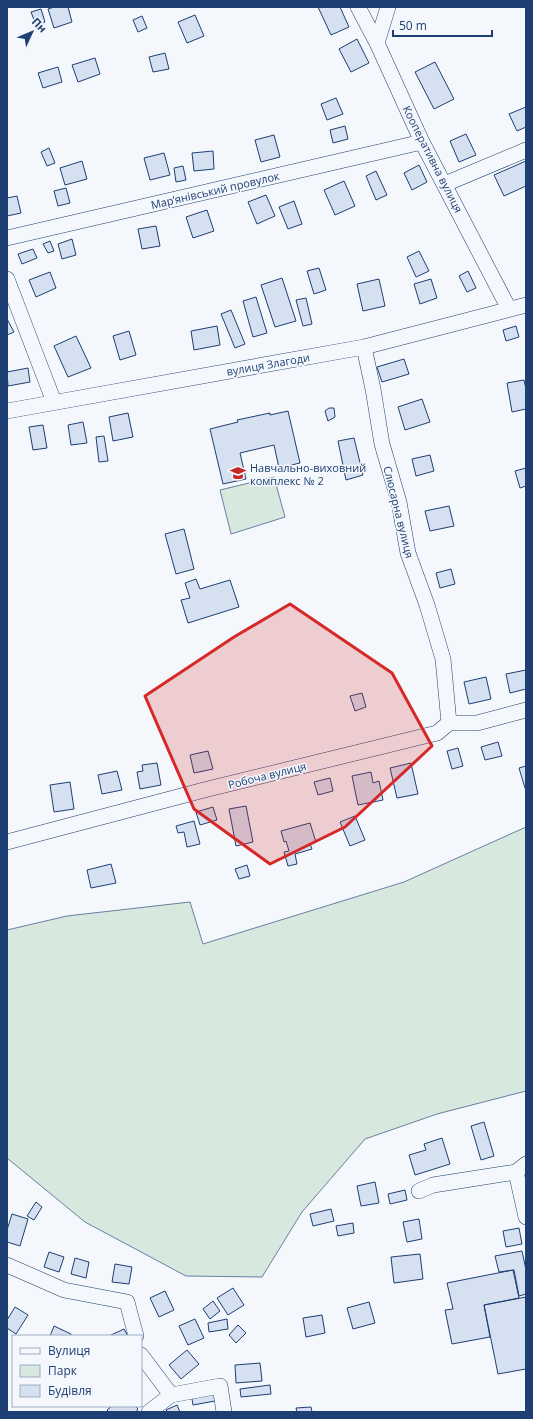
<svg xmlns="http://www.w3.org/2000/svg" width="533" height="1419" font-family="'Open Sans',sans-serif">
  <rect width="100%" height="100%" fill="#f4f7fb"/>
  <path fill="#d7e8df" stroke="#687fa3" d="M274,477l11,40 -54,17 -11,-44z
    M526,827v264l-89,23 -72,25 -63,73 -40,65 -76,-1 -101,-54 -78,-64v-228l60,-14 123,-14 13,42 201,-62z"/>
  <path fill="#d5e0f0" stroke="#1d3f73" d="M54,7h14l4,15 -18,6 -6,-19z
    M318,7h22l9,20 -18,8z
    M41,9l4,13 -9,3 -5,-13z
    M195,15l9,21 -17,7 -9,-21z
    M142,16l5,12 -9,4 -5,-12z
    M357,39l12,24 -18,9 -12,-23z
    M165,53l4,16 -16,3 -4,-15z
    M95,58l5,16 -22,8 -6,-17z
    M435,62l19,37 -20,10 -19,-37z
    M58,67l4,15 -19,6 -5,-15z
    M336,98l7,16 -16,6 -6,-16z
    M526,107v20l-9,4 -8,-17z
    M345,126l3,13 -15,4 -3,-13z
    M466,134l10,21 -17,7 -9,-21z
    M274,135l6,22 -19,5 -6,-22z
    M49,148l6,15 -8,3 -6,-14z
    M213,151l1,18 -20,2 -2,-18z
    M164,153l6,22 -20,5 -6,-22z
    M82,161l5,18 -22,6 -5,-17z
    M526,161v25l-22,10 -10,-21z
    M419,165l8,17 -15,8 -8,-17z
    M183,166l3,14 -10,2 -2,-14z
    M376,171l11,24 -11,5 -10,-24z
    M344,181l11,25 -20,9 -11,-25z
    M66,188l4,15 -12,3 -4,-15z
    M266,195l9,21 -18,8 -9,-22z
    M17,196l4,17 -14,3v-18z
    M294,201l8,23 -14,5 -9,-22z
    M207,210l7,21 -21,7 -7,-21z
    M156,226l4,20 -18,3 -4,-20z
    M72,239l4,16 -14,4 -4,-15z
    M50,241l4,10 -6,2 -5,-9z
    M33,249l4,9 -15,6 -4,-10z
    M419,251l10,20 -13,6 -9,-20z
    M319,268l7,22 -12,4 -7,-23z
    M468,271l8,17 -9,4 -8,-16z
    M50,272l6,16 -20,9 -7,-17z
    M282,278l14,43 -21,6 -14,-42z
    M379,279l6,27 -22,5 -6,-27z
    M431,279l6,19 -17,6 -6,-20z
    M256,297l11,36 -14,4 -10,-36z
    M306,298l6,26 -9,2 -7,-26z
    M231,310l14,34 -10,4 -14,-34z
    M7,319l7,13 -7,3z
    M217,326l3,19 -26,5 -3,-19z
    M516,326l3,11 -13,4 -3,-11z
    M129,331l7,24 -16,5 -7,-24z
    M76,336l15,32 -23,9 -14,-31z
    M404,359l5,15 -27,8 -5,-15z
    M28,368l2,14 -22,4 -1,-14z
    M524,380l2,9v20l-14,3 -5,-29z
    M422,399l8,23 -25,8 -7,-23z
    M329,408h5l1,9 -7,4 -3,-10z
    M288,411l12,52 -21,5 -5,-23 -34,8 6,26 -23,5 -13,-55 28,-7 -1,-2 33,-7v2z
    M128,413l5,24 -20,4 -4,-24z
    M83,422l4,21 -16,2 -3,-20z
    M43,425l4,23 -14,2 -4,-23z
    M104,436l4,25 -9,1 -3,-25z
    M354,438l9,37 -17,5 -8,-39z
    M430,455l4,16 -18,5 -4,-17z
    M526,468v18l-6,2 -5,-17z
    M449,506l5,20 -24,5 -5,-20z
    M184,529l10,40 -18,5 -11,-40z
    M451,569l4,15 -15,4 -4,-15z
    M196,579l4,10 30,-9 9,27 -51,16 -7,-23 9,-2 -5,-15z
    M526,670v19l-16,4 -4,-19z
    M486,677l5,22 -22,5 -5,-22z
    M362,693l4,14 -11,4 -5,-15z
    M498,742l4,14 -17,4 -4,-13z
    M458,748l5,18 -11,3 -5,-18z
    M208,751l5,18 -19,4 -4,-18z
    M157,763l4,22 -21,4 -3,-17 6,-1 -1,-6z
    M411,763l7,31 -21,4 -7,-30z
    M526,766v22h-1l-6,-20z
    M117,771l5,19 -20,4 -4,-19z
    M371,772l2,11 6,-2 4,19 -25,5 -6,-29z
    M330,778l3,13 -15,4 -4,-13z
    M70,782l4,27 -20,3 -4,-27z
    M246,806l7,36 -17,4 -7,-37z
    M213,807l4,13 -17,5 -4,-13z
    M355,816l10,24 -15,6 -10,-24z
    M194,821l6,23 -13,3 -3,-15 -6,1 -2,-7z
    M310,823l6,19 -6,2 2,5 -17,5 2,10 -9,2 -4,-14 5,-1 -3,-10 -2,1 -3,-11z
    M111,864l5,19 -25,5 -4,-18z
    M247,865l3,11 -11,3 -4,-10z
    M484,1122l10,34 -13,4 -10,-34z
    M442,1138l8,26 -35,11 -6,-20 17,-5 -2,-6z
    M375,1182l4,21 -18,3 -4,-20z
    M405,1190l2,10 -17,4 -2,-10z
    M36,1202l6,5 -8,13 -7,-4z
    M331,1209l3,12 -21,5 -3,-12z
    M12,1214l16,5 -8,27 -13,-4v-12z
    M419,1219l3,20 -15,3 -4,-20z
    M353,1223l1,10 -16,3 -2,-10z
    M519,1228l3,16 -16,3 -3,-16z
    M522,1251l4,19v24l-7,2 -5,-26 -15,2 -4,-16z
    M49,1252l15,5 -5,15 -15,-5z
    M420,1254l3,25 -29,4 -3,-26z
    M75,1258l14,4 -3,16 -15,-4z
    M115,1264l17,3 -3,17 -17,-2z
    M513,1270l6,28 -35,7 6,32 -38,7 -7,-34 8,-1 -6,-26z
    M233,1288l11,17 -16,10 -11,-17z
    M165,1291l9,19 -15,7 -9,-19z
    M526,1297v72l-28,5 -14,-69z
    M213,1301l7,10 -10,8 -7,-10z
    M369,1302l6,21 -22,6 -6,-21z
    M15,1307l13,8 -12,19 -9,-6v-8z
    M322,1315l3,18 -19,4 -3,-19z
    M195,1319l9,19 -16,7 -9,-19z
    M227,1319l1,10 -19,3 -1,-9z
    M238,1325l8,8 -10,10 -7,-8z
    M54,1326l17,8v2h-21z
    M124,1329l4,7h-19z
    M187,1350l12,14 -18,15 -12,-14z
    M260,1363l2,18 -26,2 -1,-18z
    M270,1385l1,9 -30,3 -1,-8z
    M214,1390l1,11 -22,4 -2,-12z
    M177,1405l3,7h-12l-2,-2z
    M112,1406h23l3,3 -2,3h-27l-2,-2z
    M311,1407l1,5h-15l-1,-4z"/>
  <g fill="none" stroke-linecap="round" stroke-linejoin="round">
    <defs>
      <path id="minor" d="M358,7l19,36 45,99 87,167
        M377,43l11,-36
        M445,184l81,-34
        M7,238l415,-96
        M7,279l47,123
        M364,347l9,42 9,55 17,58 9,51 19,52 16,54 6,64
        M7,411l357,-64 162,-42
        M7,842l197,-52 233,-57 12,-10h28l49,-13
        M516,1172l10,45
        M419,1191l14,-6 83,-13 10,-8
        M7,1265l57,25 63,12 9,34
        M141,1355l30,40
        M149,1412l22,-17 49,-9 4,26"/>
    </defs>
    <use href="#minor" stroke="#1d3f73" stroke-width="16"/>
    <use href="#minor" stroke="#f4f7fb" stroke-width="15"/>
  </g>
  <path fill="#d62828" fill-opacity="0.2" stroke="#d62828" stroke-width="3" stroke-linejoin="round" d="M290,604l102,69 40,73 -87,81 -75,37 -76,-55 -49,-113 89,-59z"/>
  <defs>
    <symbol id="school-bare" viewBox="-9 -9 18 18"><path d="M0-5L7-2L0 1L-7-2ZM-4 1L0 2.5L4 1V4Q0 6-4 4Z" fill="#c62828" stroke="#f4f7fb" stroke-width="2.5" paint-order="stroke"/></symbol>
  </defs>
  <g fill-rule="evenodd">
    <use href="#school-bare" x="227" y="462" width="22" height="22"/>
  </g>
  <g text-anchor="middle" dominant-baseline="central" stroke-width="3" stroke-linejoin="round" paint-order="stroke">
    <g font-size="11" fill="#1d3f73" stroke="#f4f7fb">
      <text transform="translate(433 159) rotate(63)">Кооперативна вулиця</text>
      <text transform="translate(215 190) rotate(-13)">Мар’янівський провулок</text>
      <text transform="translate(268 364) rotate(-10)">вулиця Злагоди</text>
      <text transform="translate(399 512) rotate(76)">Слюсарна вулиця</text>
      <text transform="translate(267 775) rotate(-14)">Робоча вулиця</text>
    </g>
    <g font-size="11" fill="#1d3f73" stroke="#f4f7fb" text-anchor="start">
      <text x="250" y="467">Навчально-виховний<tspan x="250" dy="13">комплекс № 2</tspan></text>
    </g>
  </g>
  <rect width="533" height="1419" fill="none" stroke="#1d3f73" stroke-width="16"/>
  <rect x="12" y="1335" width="130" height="72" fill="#f4f7fb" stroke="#9eadc5"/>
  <rect x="20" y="1348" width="20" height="6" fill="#f4f7fb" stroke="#9eadc5"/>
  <text x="48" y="1355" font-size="12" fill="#1d3f73">Вулиця</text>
  <rect x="20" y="1365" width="20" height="12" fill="#d7e8df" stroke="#9eadc5"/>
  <text x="48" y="1375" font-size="12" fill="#1d3f73">Парк</text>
  <rect x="20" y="1385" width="20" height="12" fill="#d5e0f0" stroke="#9eadc5"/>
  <text x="48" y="1395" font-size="12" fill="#1d3f73">Будівля</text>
  <g transform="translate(32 32) rotate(46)" stroke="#f4f7fb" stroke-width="3" paint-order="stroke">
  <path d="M0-3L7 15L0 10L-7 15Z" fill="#1d3f73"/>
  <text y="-6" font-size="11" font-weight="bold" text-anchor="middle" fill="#1d3f73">Пн</text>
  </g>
  <path d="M393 30v6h99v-6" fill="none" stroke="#1d3f73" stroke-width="2"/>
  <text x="399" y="30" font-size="12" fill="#1d3f73" stroke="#f4f7fb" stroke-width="3" paint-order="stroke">50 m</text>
</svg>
